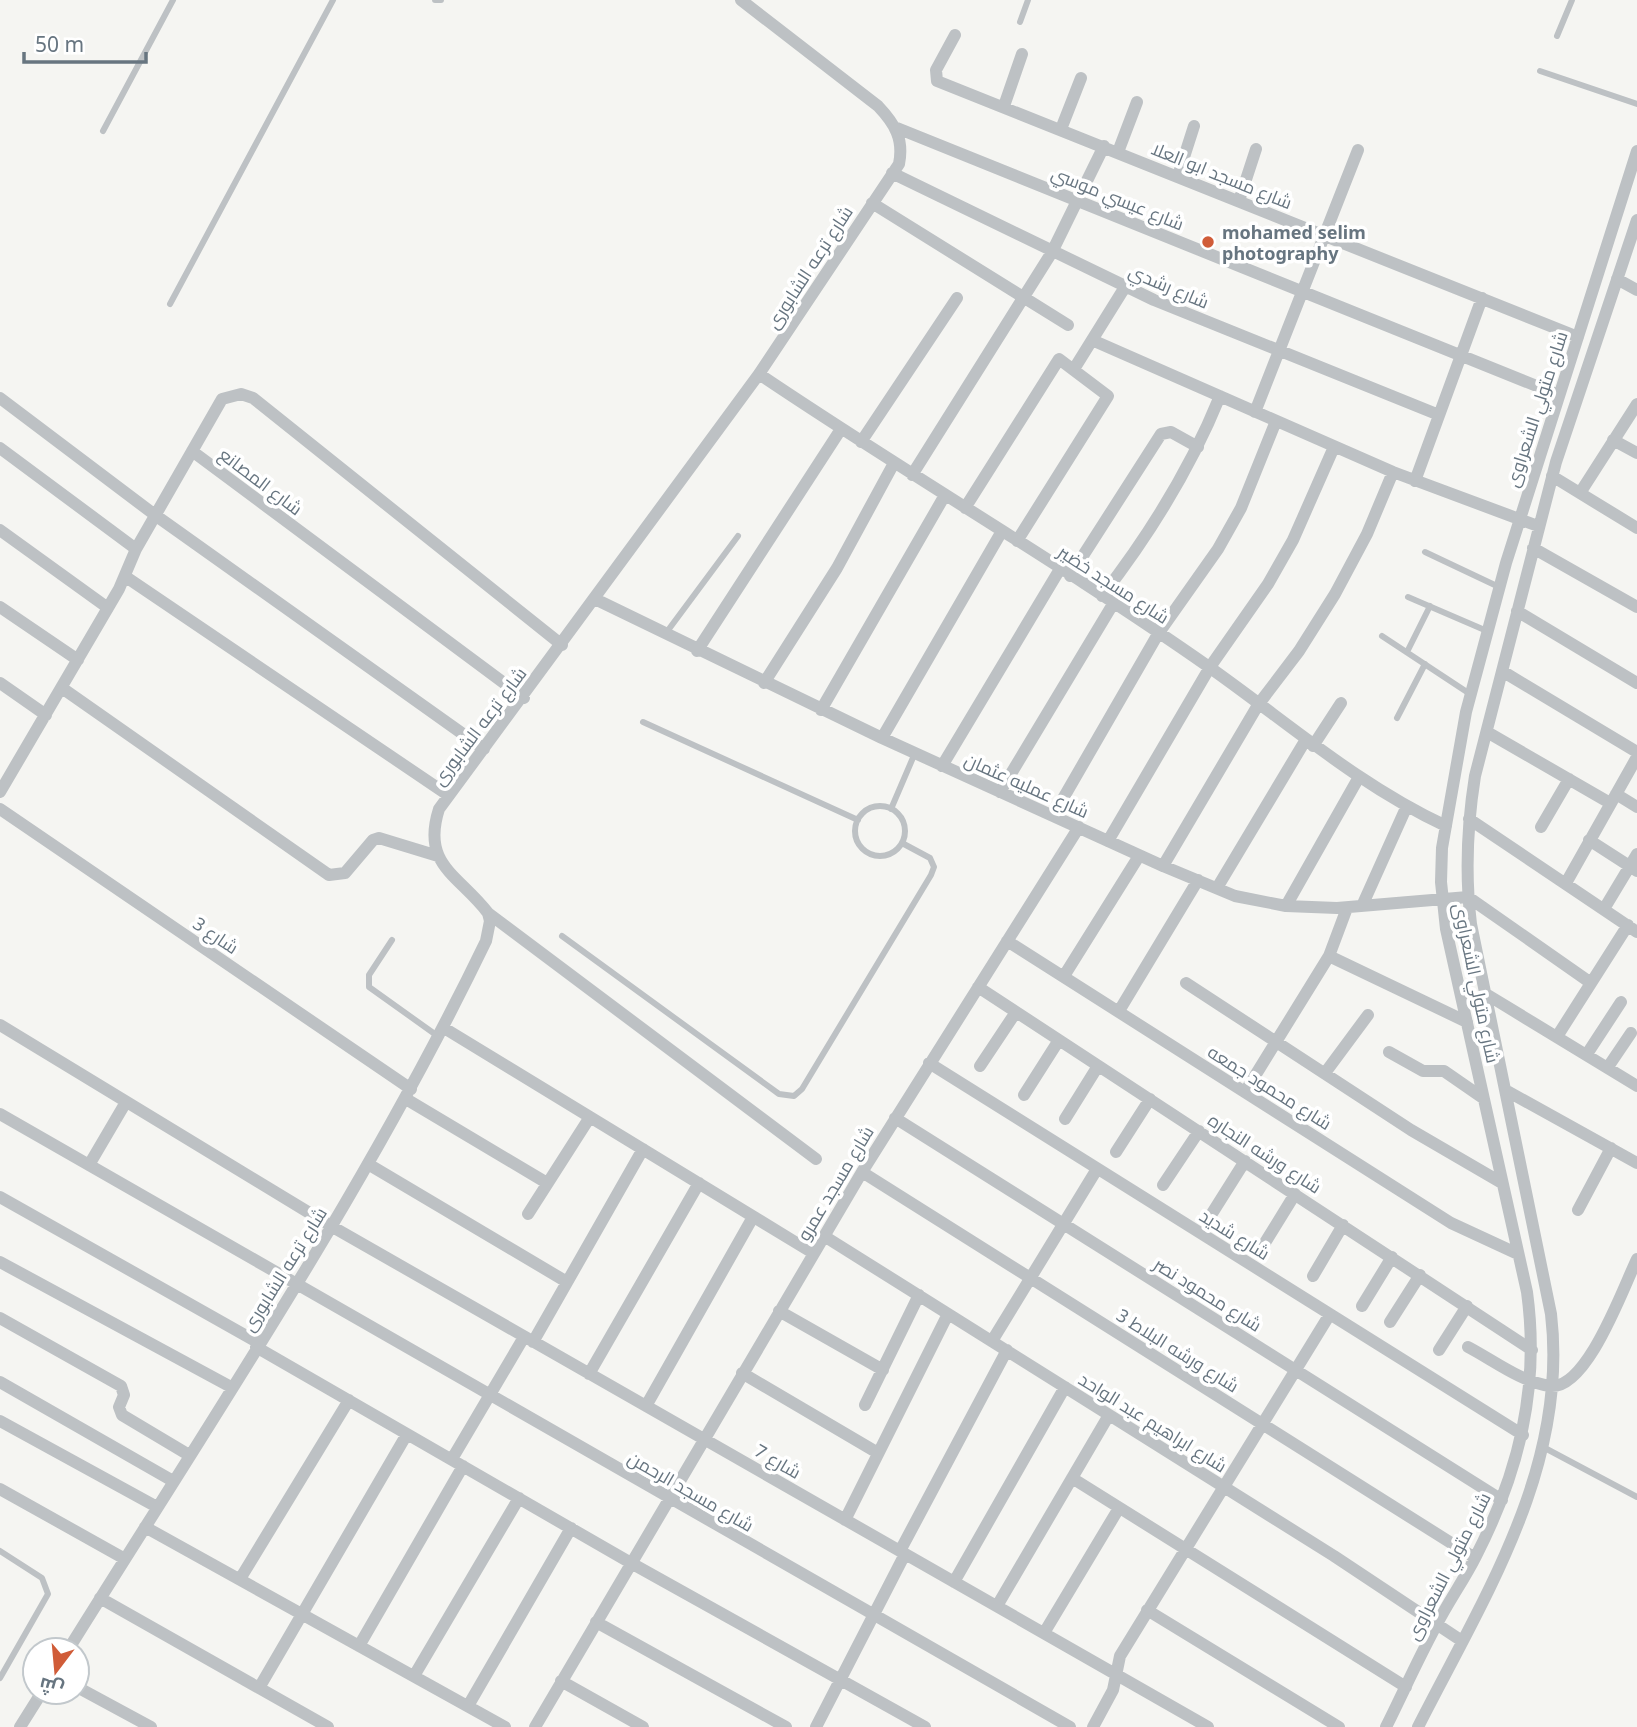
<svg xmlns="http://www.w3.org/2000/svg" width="1637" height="1727" font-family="'Noto Sans',Cairo,sans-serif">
  <rect width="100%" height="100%" fill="#f5f5f2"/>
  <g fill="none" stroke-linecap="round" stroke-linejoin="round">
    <path stroke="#bdc1c4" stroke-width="6" d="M435,0h6
      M1020,22l8,-22
      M1557,36l15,-36
      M1540,71l97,33
      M103,131l70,-131
      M170,304l163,-304
      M1425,552l74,35
      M1408,597l79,34
      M666,633l72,-97
      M1382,636l88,58
      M1407,652l23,-46
      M1397,718l28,-54
      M643,722l215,98
      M855 831a25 25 0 1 1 50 0a25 25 0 1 1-50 0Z
      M891,809l24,-56
      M562,936l217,158 15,2 8,-7 129,-214 3,-8 -4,-9 -28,-15
      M392,940l-23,35v12l70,50
      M1543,1447l94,50
      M0,1551l42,27 6,16 -48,84"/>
    <path stroke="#bdc1c4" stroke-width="12" d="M955,35l-19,35 1,11 641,256
      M1004,106l18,-52
      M897,128l662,267
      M1061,129l20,-51
      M1118,152l19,-50
      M892,173l262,127 285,115
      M1178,176l16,-50
      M1239,201l17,-52
      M872,203l196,122
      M1617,279l20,11
      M1092,340l301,132 145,54
      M1074,369l51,-82
      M759,374c148,100 303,190 450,293 78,55 149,118 237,159
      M0,398l155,117 329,234
      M1255,412l103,-262
      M1613,440l24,13
      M861,442l96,-144
      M0,448l136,101
      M192,451l332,247
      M912,475l140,-223 52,-106
      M1552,476l85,52
      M1415,481l67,-183
      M1580,493l57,-89
      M965,508l94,-149 49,37 -91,145
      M0,530l108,78
      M1533,548l104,59
      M1070,576l91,-142 10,-2 27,15
      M126,577l322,218
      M1102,596c48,-62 88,-126 118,-200
      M595,599l287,139 281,128 72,30 51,10 51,2 131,-11 123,86
      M0,607l78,53
      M1517,611l120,72
      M697,651l144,-222
      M1502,671l135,81
      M0,683l46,32
      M764,683l73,-115 57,-105
      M62,688l267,187 16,-2 28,-33 6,-2 59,18
      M821,710l124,-215
      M1487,732l123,71
      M882,738l120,-207
      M1313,746l28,-43
      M942,766l118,-197
      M0,792l119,-203 17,-40 86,-150 19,-5 12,4 309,247
      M1000,792l113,-188
      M1616,794l21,13
      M0,809l411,280
      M1053,816l105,-182 60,-85 23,-41 35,-87
      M1469,819l168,113
      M1541,827l28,-48
      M1589,840l48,31
      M1108,841l102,-174 58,-83 25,-44 41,-93
      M1163,866l95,-161 41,-54 36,-57 32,-60 26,-62
      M1566,883l71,-126
      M1217,888l88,-147
      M1286,906l73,-129
      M1362,906l44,-98
      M1604,909l33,-55
      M488,913l328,246
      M1007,941l444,282 67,31
      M1329,956l138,66
      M1064,976l75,-120
      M1186,983l225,147 91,53
      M978,987l554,363
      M1486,994l151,92
      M1119,1011l79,-131
      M0,1025l331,201 877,501
      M444,1028l369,225
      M1558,1035l70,-110
      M1389,1052l34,19h21l39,27
      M1587,1054l34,-52
      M929,1063l594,372
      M980,1066l36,-54
      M1608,1067l23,-34
      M1325,1073l43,-58
      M1507,1091l130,72
      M1245,1092l84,-136 18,-48
      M1024,1095l35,-55
      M406,1099l141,84
      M0,1114l1070,613
      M895,1118l607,382
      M1065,1119l33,-53
      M1116,1152l34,-53
      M368,1164l199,118
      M89,1165l37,-63
      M862,1172l613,386
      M1163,1185l36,-54
      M0,1197l259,146
      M1578,1210l33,-62
      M528,1214l62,-97
      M1211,1215l34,-54
      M824,1236l510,320 128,85
      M1263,1246l32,-52
      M0,1262l231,125
      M1313,1276l30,-51
      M1362,1306l30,-49
      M779,1311l104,59
      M0,1318l121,68 3,9 -5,12 3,8 67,40
      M1390,1322l30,-47
      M992,1341l105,-172
      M533,1342l110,-193
      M256,1347l375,216 294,164
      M1468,1347c25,13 53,35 82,39 37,4 73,-98 87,-127
      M1439,1350l28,-44
      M742,1373l136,80
      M589,1374l110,-191
      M0,1382l173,99
      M865,1405l54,-110
      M646,1406l107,-189
      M0,1421l157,86
      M452,1459l72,-122
      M1072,1478l334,209
      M0,1489l125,70
      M845,1520l103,-206
      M145,1527l360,200
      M900,1551l107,-201
      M240,1579l109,-179
      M954,1582l111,-195
      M100,1598l228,129
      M997,1606l112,-191
      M1147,1610l192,117
      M596,1622l190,105
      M1044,1633l75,-125
      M359,1646l104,-180
      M68,1650c145,-233 299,-462 418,-709l4,-20 -2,-8c-29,-38 -67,-48 -49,-104l320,-435 140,-210c5,-25 -4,-40 -21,-58l-137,-106
      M414,1676l105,-178
      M561,1681l82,46
      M77,1687l74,40
      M259,1688l148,-254
      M468,1706l103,-178
      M20,1727l22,-35
      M535,1727l327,-555 217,-345
      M816,1727l89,-173
      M1093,1727l20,-37 7,-34 210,-342
      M1386,1727c17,-34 32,-68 50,-101 12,-24 28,-46 40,-70 43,-84 64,-169 51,-264l-81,-363 -5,-47 1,-34 24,-136 40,-149 131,-412
      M1418,1727c66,-130 151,-261 133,-413l-80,-390c-6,-50 -4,-98 4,-148l81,-314 81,-242"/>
  </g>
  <circle fill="#d05c38" stroke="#fff" stroke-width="2.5" cx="1208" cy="242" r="7"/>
  <g text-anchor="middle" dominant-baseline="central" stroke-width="7" stroke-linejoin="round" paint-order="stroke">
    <g font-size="18" fill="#677580" stroke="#fff">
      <text transform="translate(1222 175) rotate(22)">شارع مسجد ابو العلا</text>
      <text transform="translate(1118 198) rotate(22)">شارع عيسي موسي</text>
      <text transform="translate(809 267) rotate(-57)">شارع ترعه الشابورى</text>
      <text transform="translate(1169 286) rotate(23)">شارع رشدي</text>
      <text transform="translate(1536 409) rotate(-72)">شارع متولي الشعراوى</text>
      <text transform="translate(261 481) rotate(37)">شارع المصانع</text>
      <text transform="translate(1114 584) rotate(33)">شارع مسجد خضير</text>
      <text transform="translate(479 726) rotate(-53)">شارع ترعه الشابورى</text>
      <text transform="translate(1027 785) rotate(24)">شارع عمليه عثمان</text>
      <text transform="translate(216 935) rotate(34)">شارع 3</text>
      <text transform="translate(1477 983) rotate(78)">شارع متولي الشعراوى</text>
      <text transform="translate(1270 1087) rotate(32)">شارع محمود جمعه</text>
      <text transform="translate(1265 1153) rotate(33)">شارع ورشه النجاره</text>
      <text transform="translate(835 1183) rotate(-59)">شارع مسجد عمرو</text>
      <text transform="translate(1235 1234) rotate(32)">شارع شديد</text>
      <text transform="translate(284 1269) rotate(-58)">شارع ترعه الشابورى</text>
      <text transform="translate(1208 1294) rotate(32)">شارع محمود نصر</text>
      <text transform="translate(1178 1350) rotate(32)">شارع ورشه البلاط 3</text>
      <text transform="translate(1153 1422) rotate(32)">شارع ابراهيم عبد الواحد</text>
      <text transform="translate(778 1461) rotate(30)">شارع 7</text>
      <text transform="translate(691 1491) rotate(30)">شارع مسجد الرحمن</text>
      <text transform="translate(1448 1566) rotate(-63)">شارع متولي الشعراوى</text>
    </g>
    <g font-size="18" font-weight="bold" fill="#677580" stroke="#fff" text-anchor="start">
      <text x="1222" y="232">mohamed selim<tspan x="1222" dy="21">photography</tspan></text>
    </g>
  </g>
  <g transform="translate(56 1671) rotate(196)"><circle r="33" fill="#ffffff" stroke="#c2c8cc" stroke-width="2"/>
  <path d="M0-5L12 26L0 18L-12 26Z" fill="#d05c38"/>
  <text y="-10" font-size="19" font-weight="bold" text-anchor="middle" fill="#677580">ش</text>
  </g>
  <path d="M24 52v10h122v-10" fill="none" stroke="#677580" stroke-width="3.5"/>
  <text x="35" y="52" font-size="21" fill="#677580" stroke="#ffffff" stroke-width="5" paint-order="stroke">50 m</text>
</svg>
